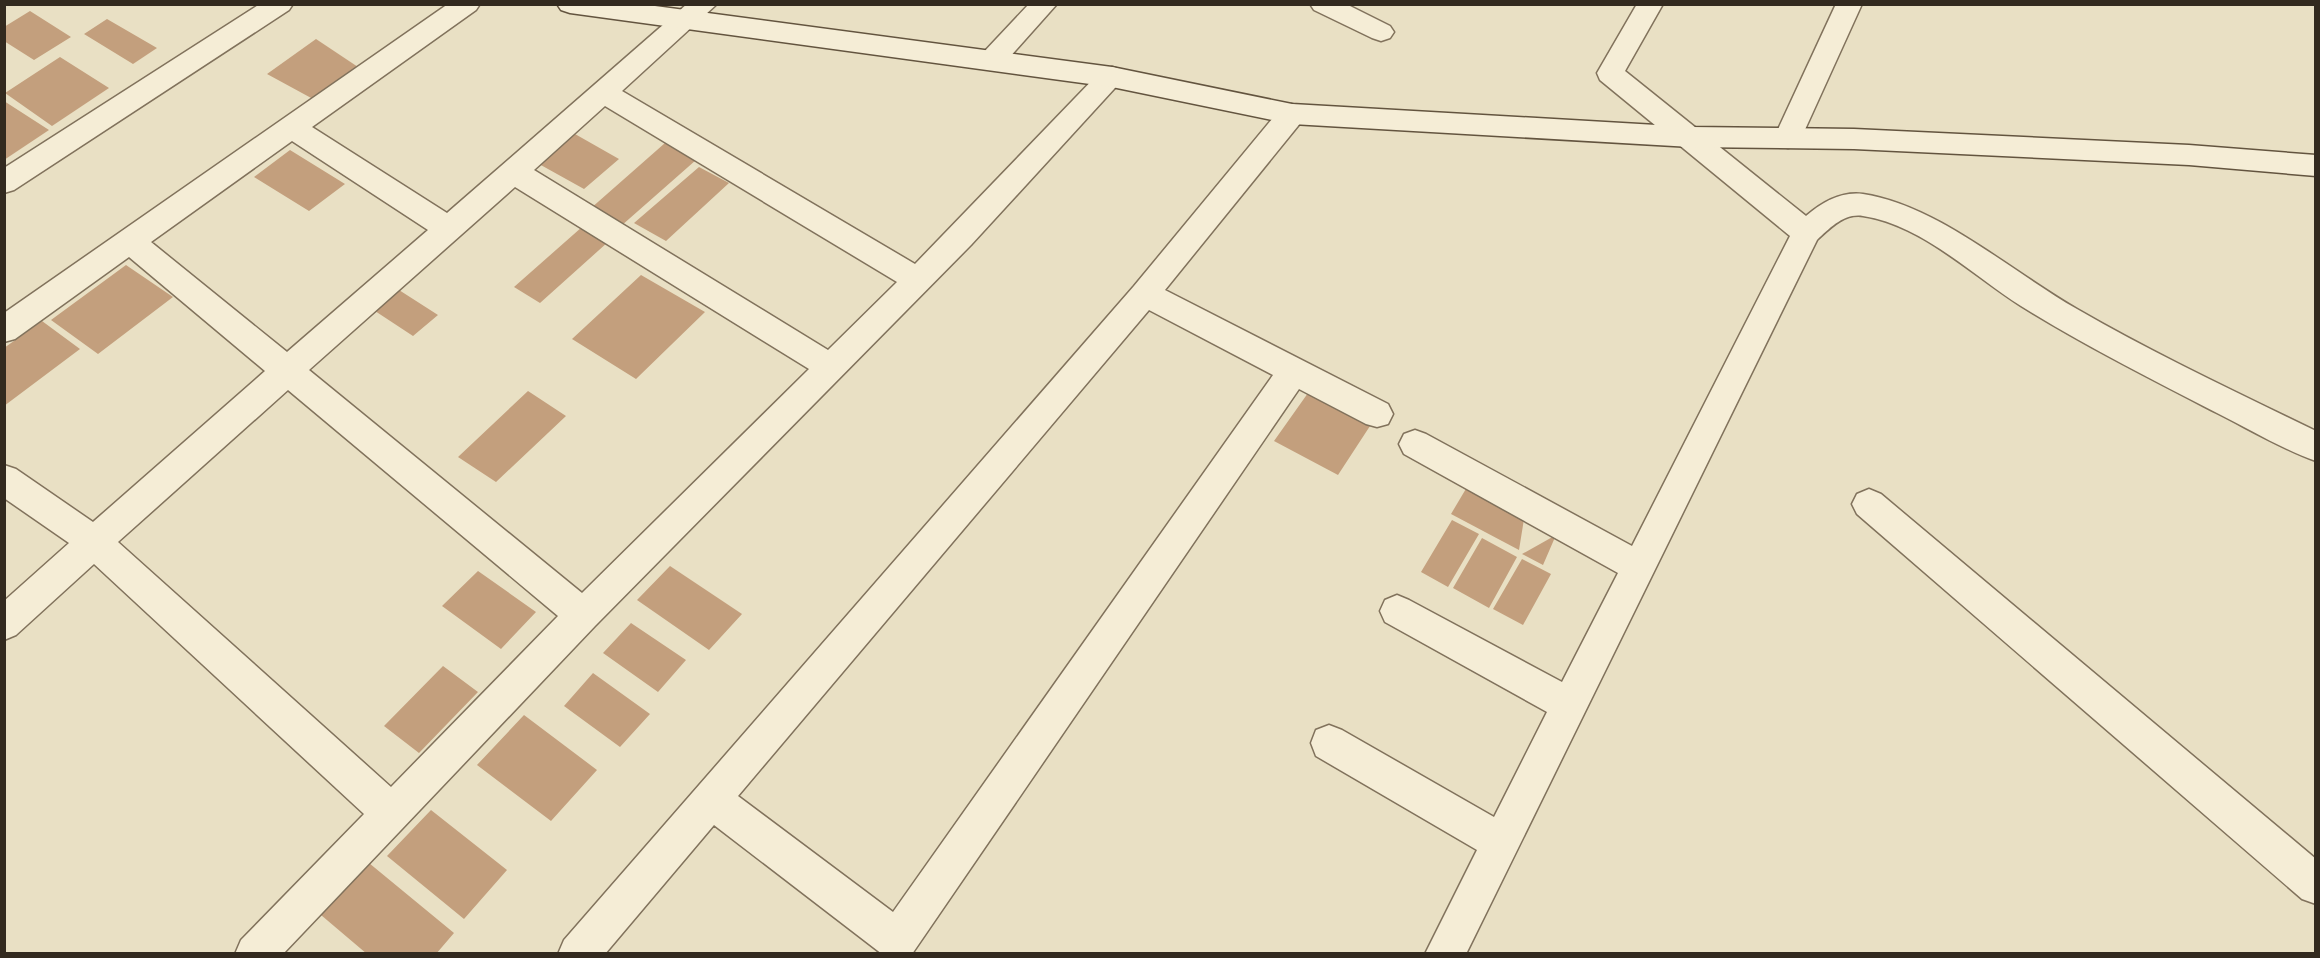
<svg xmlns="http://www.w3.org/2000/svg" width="2320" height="958" font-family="Spectral,serif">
  <rect width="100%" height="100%" fill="#e9e0c4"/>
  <path fill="#c39f7d" d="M30,11l41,26 -37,23 -30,-19v-14z
    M107,19l50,29 -24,16 -49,-30z
    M316,39l42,28 -45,32 -46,-25z
    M60,57l49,31 -57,38 -47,-33z
    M4,101l45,29 -45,30z
    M575,134l44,25 -35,30 -45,-25z
    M665,143l31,17 -75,66 -31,-17z
    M290,150l55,34 -36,27 -55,-34z
    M699,167l30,16 -63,58 -32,-18z
    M582,227l26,15 -68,61 -26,-16z
    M126,265l47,32 -75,57 -47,-34z
    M641,275l64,37 -69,67 -64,-40z
    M399,290l39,25 -25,21 -38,-25z
    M42,321l38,28 -76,57v-58z
    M528,391l38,25 -70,66 -38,-25z
    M1308,393l62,33 -32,49 -64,-34z
    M1470,482l54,37 -5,31 -68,-36z
    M1452,520l27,14 -31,53 -27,-15z
    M1556,535l-13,30 -21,-11z
    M1482,538l35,19 -28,51 -36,-20z
    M1522,559l29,15 -28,51 -30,-16z
    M670,566l72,48 -33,36 -72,-50z
    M478,571l58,41 -35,37 -59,-43z
    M631,623l55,37 -28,32 -55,-39z
    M443,666l35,26 -59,61 -35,-27z
    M593,673l57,41 -30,33 -56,-41z
    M524,715l73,55 -46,51 -74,-56z
    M431,810l76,60 -43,49 -77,-63z
    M369,863l85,70 -18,21h-69l-46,-39z"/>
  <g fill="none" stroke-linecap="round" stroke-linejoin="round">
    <defs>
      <path id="street" d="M260,4h33l-4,6 -275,180 -10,3v-25z
        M448,4h32l-4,6 -164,117 135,86 240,-209h30l-95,87 293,173 187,-194 10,-3 10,3 3,7 -154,168 -376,381 -312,328h-48l6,-14 123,-126 -270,-250 -78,71 -12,5v-39l65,-58 -65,-45v-33l12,4 77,53 172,-151 -136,-114 -114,82 -11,3v-29zM605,106l292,176 -69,68 -294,-180zM292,141l136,89 -141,122 -136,-110zM515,187l294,182 -227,224 -273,-223zM288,390l270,226 -167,171 -273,-245z
        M1029,4h28l-57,64 -9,2 -9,-2 -4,-7 4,-7z
        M1310,4h36l44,22 4,6 -4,6 -9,3 -9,-3 -58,-28z
        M1637,4h26l-38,67 181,145c15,-13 35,-25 57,-22 74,11 149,78 214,115 78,45 159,83 239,122v30c-34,-12 -67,-32 -99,-48 -66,-34 -133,-68 -196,-107 -49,-31 -99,-81 -158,-90 -19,-3 -33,12 -46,24l-351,714h-41l52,-104 -161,-94 -5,-13 5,-13 13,-5 13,5 152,87 53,-105 -162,-90 -5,-11 5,-11 12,-5 12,5 153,82 56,-109 -214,-119 -5,-10 5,-10 11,-4 11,4 206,112 158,-310 -190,-156 -3,-7z
        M1836,4h26l-64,141 -10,3 -10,-3 -4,-7z
        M1292,104l10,3 4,7 -4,7 -137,169 223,114 5,10 -5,10 -11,3 -11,-3 -67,-35 -387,565h-30l-168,-129 -109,129h-47l6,-14 570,-654 148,-179zM1149,310l124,65 -380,537 -155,-116z
        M1869,489l12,5 435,365v45l-14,-5 -445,-385 -5,-10 5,-10z"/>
      <path id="secondary" d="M557,4h83l472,63 180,37 399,23 163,2 335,16 127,10v21l-127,-11 -335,-16 -163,-2 -399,-23 -180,-37 -542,-74 -9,-3z"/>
    </defs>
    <use href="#street" stroke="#81725c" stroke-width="3"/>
    <use href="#secondary" stroke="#63543f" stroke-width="3"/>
    <use href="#street" fill="#f5edd6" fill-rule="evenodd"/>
    <use href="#secondary" fill="#f5edd6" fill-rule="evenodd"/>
  </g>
  <rect width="2320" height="958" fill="none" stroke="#332a1f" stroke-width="12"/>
</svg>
